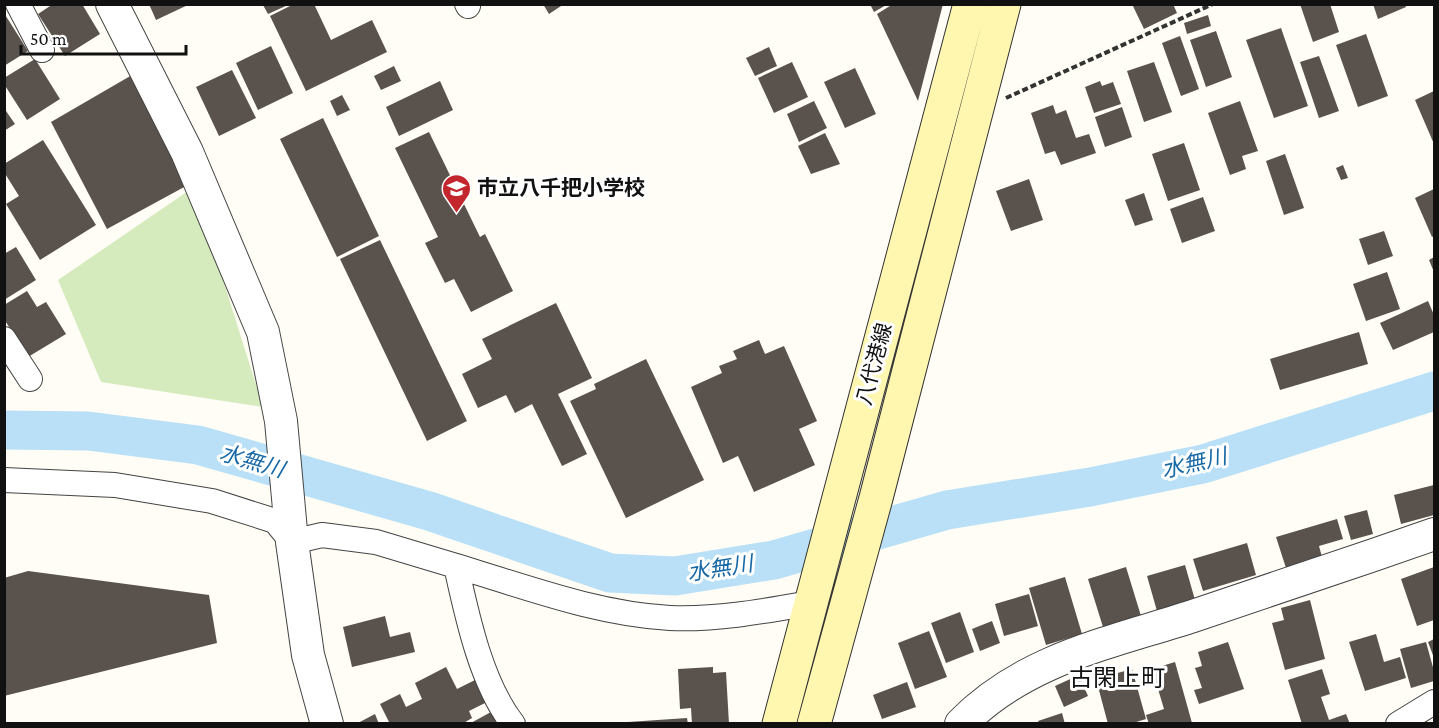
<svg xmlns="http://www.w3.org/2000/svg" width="1439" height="728" font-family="'Crimson Pro','Noto Sans JP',serif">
  <rect width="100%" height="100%" fill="#fffdf5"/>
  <path fill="#d5ebbd" d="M194,187l69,220 -162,-25 -43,-102z"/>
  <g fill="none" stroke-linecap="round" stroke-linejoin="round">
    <path stroke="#b9e0f7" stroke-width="39" d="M4,430l84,1 110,14 231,66 181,62 65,3 99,-16 173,-50 143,-23 113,-23 231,-73"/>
  </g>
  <path fill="#5a524d" d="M53,4h29l18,30 -35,22 -27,-42z
    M149,4h41l-34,16z
    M294,4h20l17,36 41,-20 15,32 -81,39 -36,-75z
    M543,4h21l-15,10z
    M870,4h18l-14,8z
    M893,4h50l-25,97 -41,-87z
    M1132,4h41l4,9 -33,16z
    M1300,4h30l9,28 -26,10z
    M1373,4h32l1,3 -28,12z
    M263,5h25l-20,9z
    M4,13l24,38 -24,15z
    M1208,15l3,11 -24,8 -3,-11z
    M1281,28l27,78 -34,12 -28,-78z
    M1216,31l16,46 -26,10 -16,-47z
    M1366,34l22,62 -30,11 -22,-62z
    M1180,36l19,53 -18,7 -19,-53z
    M271,46l22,47 -35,17 -22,-47z
    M769,47l8,19 -22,10 -9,-18z
    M1319,56l20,55 -20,7 -19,-56z
    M35,59l25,40 -33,21 -23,-36v-6z
    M792,62l16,35 -34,16 -16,-35z
    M1154,62l18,50 -28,10 -17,-51z
    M394,66l7,15 -20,9 -7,-14z
    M855,68l21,46 -31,14 -21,-46z
    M232,70l24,48 -37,18 -23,-49z
    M132,75l54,111 -79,43 -56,-107z
    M440,81l13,29 -54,26 -13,-29z
    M1100,81l2,5 11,-4 8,22 -27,9 -9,-26z
    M1434,91v53l-19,-44z
    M342,95l8,15 -13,6 -7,-15z
    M814,101l13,27 -28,14 -12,-28z
    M1240,101l18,50 -16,5 4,13 -16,6 -22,-62z
    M1053,105l3,9 10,-4 10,28 13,-4 7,19 -35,12 -6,-14 -10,3 -14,-41z
    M1122,107l10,30 -27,10 -10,-30z
    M4,108l11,16 -11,7z
    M323,118l56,118 -42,21 -57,-118z
    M429,132l51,105 5,-3 28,57 -42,21 -17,-33 -9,4 -20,-40 13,-6 -43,-89z
    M825,133l15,31 -29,10 -13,-28z
    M43,140l53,85 -56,35 -34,-56 13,-8 -15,-24v-8z
    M1184,143l16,47 -32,11 -16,-47z
    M1285,154l19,54 -20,7 -18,-54z
    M1343,165l5,13 -7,2 -5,-12z
    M1029,179l14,41 -32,11 -15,-40z
    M1434,189v47l-2,1 -17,-39z
    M1144,193l9,27 -18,6 -10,-26z
    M1203,197l12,34 -33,12 -12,-34z
    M1384,231l9,25 -25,9 -9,-26z
    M380,240l87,181 -40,20 -87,-182z
    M16,247l20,33 -32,20v-46z
    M1434,257v15l-5,-12z
    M1387,272l13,37 -34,12 -13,-37z
    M27,291l10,16 9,-5 20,32 -38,23 -24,-38v-14z
    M1428,301l6,14v17l-41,18 -13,-27z
    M556,303l36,75 -34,16 29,60 -25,12 -30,-62 -17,9 -9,-18 -28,13 -16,-34 30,-15 -10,-20z
    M1359,332l9,32 -88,26 -10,-31z
    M759,340l6,14 19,-8 33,75 -18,8 16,36 -61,27 -16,-36 -15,7 -32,-76 31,-14 -3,-7 18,-7 -4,-8z
    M646,359l58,121 -78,38 -56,-117 26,-12 -2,-5z
    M1434,485v30l-33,9 -7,-29z
    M1367,510l6,24 -22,6 -7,-24z
    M1337,519l6,20 -24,7 3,11 -36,11 -10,-31z
    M1247,543l9,32 -53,16 -10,-32z
    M1185,565l10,35 -38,11 -10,-35z
    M1126,567l15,49 -38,11 -15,-48z
    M1434,567v53l-17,6 -16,-47z
    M28,571l181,24 8,48 -213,53v-118z
    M1065,577l17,57 -36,11 -17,-57z
    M1029,594l9,32 -34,10 -9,-32z
    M1310,600l15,59 -40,11 -13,-47 12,-3 -3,-12z
    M960,612l14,40 -28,11 -15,-40z
    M385,616l5,21 20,-5 5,20 -63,15 -9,-40z
    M992,621l8,22 -20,8 -8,-22z
    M929,631l18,46 -32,12 -17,-46z
    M1376,634l8,28 16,-5 6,21 -41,13 -16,-49z
    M1434,639v19l-6,-16z
    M1228,642l16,47 -45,15 -5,-14 8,-2 -7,-20 7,-2 -4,-14z
    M1426,642l8,29v10l-23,7 -11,-39z
    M1175,662l17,61 -43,1 -3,-9 18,-6 -12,-40z
    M446,667l11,22 18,-9 12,22 -18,9 3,7 -10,6h-72l-10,-20 20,-10 6,13 16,-8 -7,-16z
    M713,667v6l13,-1 3,52h-37l-1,-16 -11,1 -2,-40z
    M1132,669l14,50 -16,5h-22l-12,-45z
    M1322,669l8,25 -9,3 8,23 17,-6 4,10h-48l-14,-44z
    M1079,675l9,21 -24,11 -9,-21z
    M907,682l9,25 -34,12 -9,-24z
    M491,712l6,12h-28z
    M1062,713l3,11h-26l-1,-3z
    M375,714l4,10h-23z
    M687,718l1,6h-60v-2z"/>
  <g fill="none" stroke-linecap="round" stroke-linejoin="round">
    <defs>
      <path id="minor" d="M18,4l24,46
        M467,4l1,2
        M4,339l26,40
        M4,480l111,5 97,16 63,20 17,21 30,-7 54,7 80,24
        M513,724c-32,-41 -46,-108 -57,-158 70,21 141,48 214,52 47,2 95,-7 141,-15
        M1398,724l36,-22"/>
      <path id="tertiary" d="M112,4l75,148 76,180 18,89 11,121 16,113 19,69
        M961,724c63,-65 149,-81 232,-108 81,-27 161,-54 241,-82"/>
      <path id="secondary" d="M779,724l191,-720
        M814,724l62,-226 128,-494"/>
    </defs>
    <use href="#minor" stroke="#444" stroke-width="26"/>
    <use href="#tertiary" stroke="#444" stroke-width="34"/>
    <use href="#secondary" stroke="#333" stroke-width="35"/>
    <path stroke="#333" stroke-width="4" stroke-dasharray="6 3" stroke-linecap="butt" d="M1006,98l207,-94"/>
    <use href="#minor" stroke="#fff" stroke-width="24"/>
    <use href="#tertiary" stroke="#fff" stroke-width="32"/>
    <use href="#secondary" stroke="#fff6b0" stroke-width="33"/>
  </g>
  <defs>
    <symbol id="school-pin" viewBox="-11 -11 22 30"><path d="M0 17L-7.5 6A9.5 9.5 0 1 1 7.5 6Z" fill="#c4262e" stroke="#fff"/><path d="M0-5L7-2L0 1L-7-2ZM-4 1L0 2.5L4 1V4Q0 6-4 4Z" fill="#fff"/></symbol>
  </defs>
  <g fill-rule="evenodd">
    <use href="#school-pin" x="440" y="172" width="33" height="45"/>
  </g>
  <g text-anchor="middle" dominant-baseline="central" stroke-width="6" stroke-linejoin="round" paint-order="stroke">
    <g font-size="21" font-weight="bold" fill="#111" stroke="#fff" text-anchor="start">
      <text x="477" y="188">市立八千把小学校</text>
    </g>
    <g font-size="21" fill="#111" stroke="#fff">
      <text transform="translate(874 364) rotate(-75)">八代港線</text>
    </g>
    <g font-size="22" font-style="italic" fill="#1768a6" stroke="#fff">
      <text transform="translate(252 461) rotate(16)">水無川</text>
      <text transform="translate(1194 463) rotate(-13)">水無川</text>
      <text transform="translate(720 568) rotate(-9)">水無川</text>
    </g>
    <g font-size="24" fill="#111" stroke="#fff">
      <text x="1117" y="677">古閑上町</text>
    </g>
  </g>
  <rect width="1439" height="728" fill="none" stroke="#111111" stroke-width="12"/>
  <path d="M21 45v9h165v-9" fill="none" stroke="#111111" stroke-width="3"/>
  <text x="30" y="45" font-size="18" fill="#111111" stroke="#ffffff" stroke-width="4.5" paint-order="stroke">50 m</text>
</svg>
